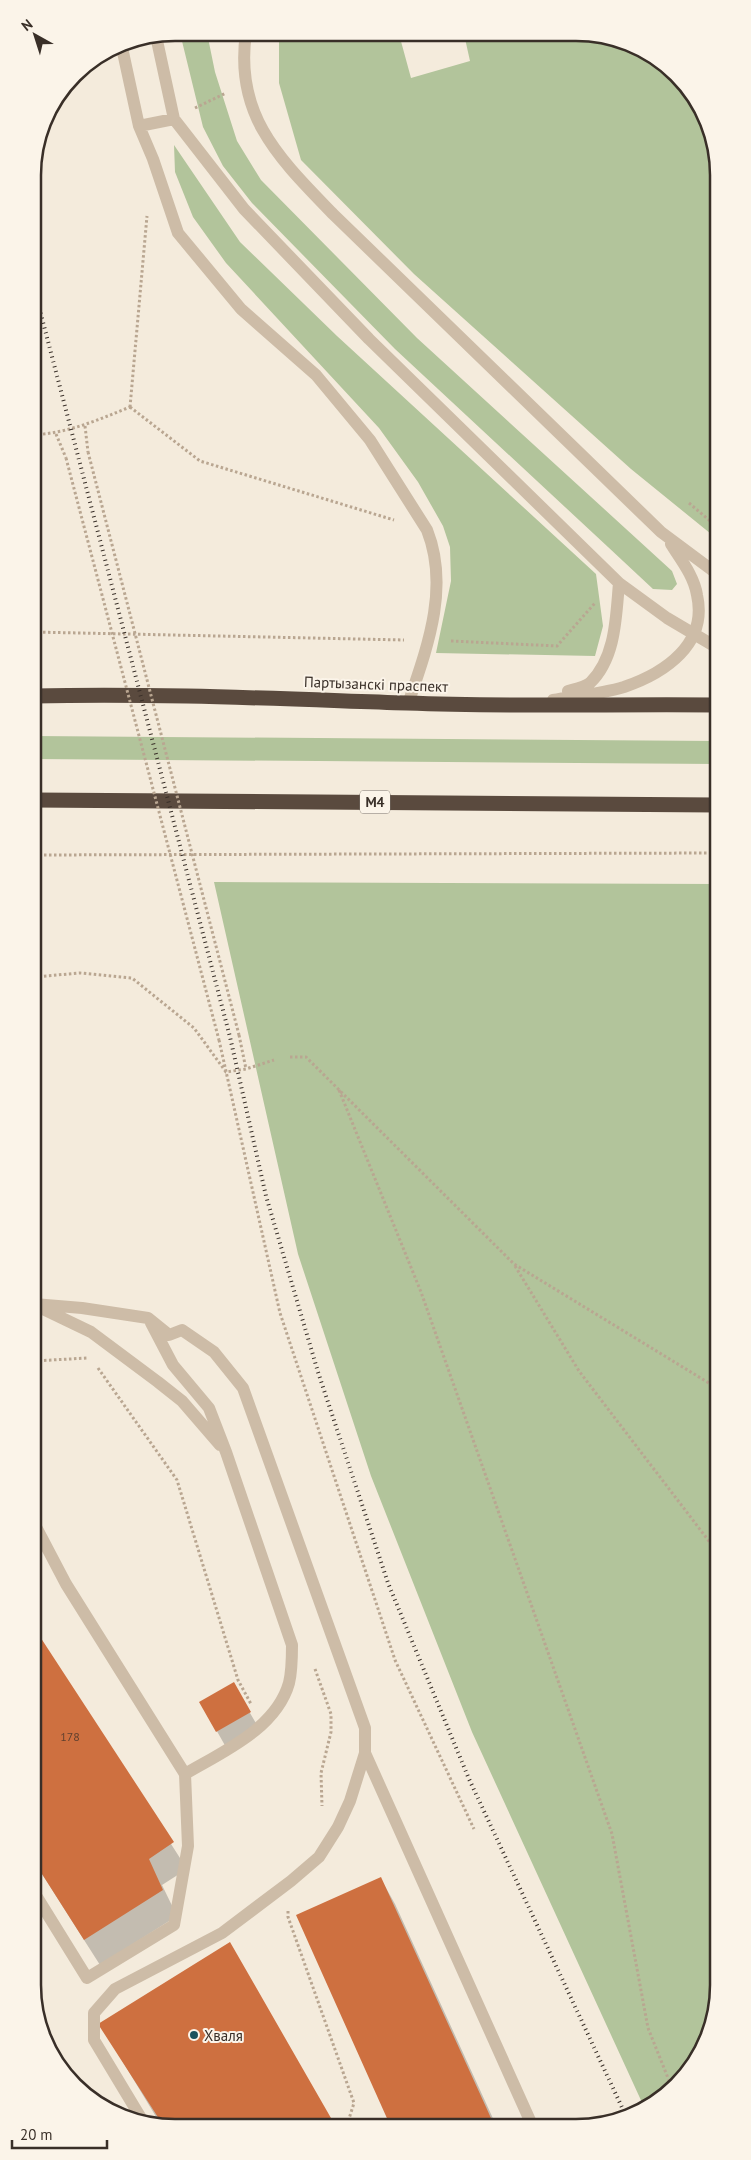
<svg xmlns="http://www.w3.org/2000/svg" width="751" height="2160" font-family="'PT Sans',sans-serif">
  <rect width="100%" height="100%" fill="#f4ebdc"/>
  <path fill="#b2c49b" d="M180,33h27l8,39 22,69 24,39 156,158 255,233 5,13 -5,6 -19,-1 -45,-42 -213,-198 -143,-146 -29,-37 -20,-39z
    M279,33l120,1 12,44 59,-17 -6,-27 140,1 73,39 39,73v391l-85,-69 -217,-195 -113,-114 -22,-77z
    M174,145l66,97 97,94 259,238 7,52 -8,30 -159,-3 15,-72 -1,-34 -7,-21 -25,-44 -39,-54 -153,-165 -33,-46 -18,-45z
    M34,736l682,5 1,23 -683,-5z
    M214,882l503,2 1,1110 -10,45 -25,40 -38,30 -173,-377 -101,-256 -73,-222z"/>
  <path fill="#0003" d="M35,1631l152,238 -25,16 15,31 -77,49 -65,-102z
    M233,1684l27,46 -33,19 -26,-46z
    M381,1879l14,25 101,221h-105z
    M100,2024l233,101h-172z"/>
  <path fill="#ce7040" d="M35,1629l139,213 -25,17 14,31 -79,50 -49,-77z
    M234,1682l17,30 -35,20 -17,-30z
    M381,1877l105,230 8,18h-104l-94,-210z
    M230,1942l105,183h-172l-65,-101z"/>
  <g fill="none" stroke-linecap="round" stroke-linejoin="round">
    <path stroke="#b9a691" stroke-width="3" stroke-dasharray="2.5 2.5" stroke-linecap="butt" d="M195,108l31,-15
      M130,407l17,-191
      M130,407l70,54 194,59
      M85,426l3,26
      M56,434l10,24
      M33,435c35,-2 65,-15 97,-28
      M689,503l27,23
      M33,632l371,8
      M451,641l106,5 38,-43
      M34,855l683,-2
      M34,977l46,-4 52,5 62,50 32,44 20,-3 28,-9
      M239,1035l7,34
      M219,1040l61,273 115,347 79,169
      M290,1057h16l208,207 203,124
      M339,1090l82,202 191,542 36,194 24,60
      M515,1266l64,105 139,182
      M34,1361l53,-3
      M98,1368l79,112 61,200 13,24
      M315,1669l16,45v18l-10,41 1,33
      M288,1911v6l66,186 -7,22"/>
    <path stroke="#cdbca7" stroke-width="12" d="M246,33c-12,83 34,126 87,181l328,318 55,41
      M156,36l18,83 70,90 125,130 250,244 48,35 49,29
      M121,43l18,83 35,-7
      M139,126l14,33 25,74 63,76 75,66 54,65 57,90c23,58 0,118 -19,174
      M568,691c7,-2 17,-4 22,-8 26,-25 26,-67 29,-100
      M553,700c23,-4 48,-6 71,-13 41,-14 84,-43 73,-92 -3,-19 -16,-35 -26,-51
      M34,1304l48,4 66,10 21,17 13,-5 32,22 29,36 122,340v25l-15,48 -12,26 -19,30 -28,24 -69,52 -107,56 -21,24v27l50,83
      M39,1307l52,25 67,50 24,19 38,44
      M35,1525l31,59 119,190c37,-22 91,-45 104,-91 3,-12 3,-25 3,-38l-66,-193 -17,-44 -36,-43 -22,-42
      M365,1753l167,372
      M35,1894l52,84 87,-53 14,-79 -3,-72"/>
    <path stroke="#5a4a3e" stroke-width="15" d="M34,696c124,-3 249,3 373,7 103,4 206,1 309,2
      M34,800l683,5"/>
    <path stroke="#392f28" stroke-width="4" stroke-dasharray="1 4" stroke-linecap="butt" d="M33,284l197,753 36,159 52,176 70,211 81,196 157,337"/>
    <path stroke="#b9a691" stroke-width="3" stroke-dasharray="2.5 2.5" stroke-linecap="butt" d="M88,452l151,583
      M66,458l153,582"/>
  </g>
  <circle fill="#1a525d" stroke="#fbf4e9" stroke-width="2" cx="194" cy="2035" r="5"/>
  <g text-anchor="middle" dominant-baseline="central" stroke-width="4" stroke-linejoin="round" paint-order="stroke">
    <g font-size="12" fill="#5e3f2e">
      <text x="70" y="1736">178</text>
    </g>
    <rect fill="#fbf4e9" stroke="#736a62" stroke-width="1" x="360" y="790.5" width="30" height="23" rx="4"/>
    <g font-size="14" font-weight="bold" fill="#392f28">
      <text x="375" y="802">М4</text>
    </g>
    <g font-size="15" fill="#392f28" stroke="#fbf4e9">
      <text transform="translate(376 684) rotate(2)">Партызанскі праспект</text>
    </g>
    <g font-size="15" fill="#392f28" stroke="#fbf4e9" text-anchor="start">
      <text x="204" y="2035">Хваля</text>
    </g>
  </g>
  <path d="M0 0H751V2160H0ZM175 41H576A134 134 0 0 1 710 175V1985A134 134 0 0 1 576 2119H175A134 134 0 0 1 41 1985V175A134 134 0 0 1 175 41Z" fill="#fbf4e9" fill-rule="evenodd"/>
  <path fill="none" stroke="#392f28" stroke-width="2.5" d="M175 41H576A134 134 0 0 1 710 175V1985A134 134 0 0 1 576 2119H175A134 134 0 0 1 41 1985V175A134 134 0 0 1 175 41Z"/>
  <g transform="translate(35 35) rotate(321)" stroke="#fbf4e9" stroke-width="4" paint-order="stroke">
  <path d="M0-4L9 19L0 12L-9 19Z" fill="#392f28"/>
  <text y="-8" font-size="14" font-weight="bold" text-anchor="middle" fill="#392f28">N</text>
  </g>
  <path d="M12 2140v8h95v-8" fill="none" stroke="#392f28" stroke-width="2.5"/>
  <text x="20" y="2140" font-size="15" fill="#392f28" stroke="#fbf4e9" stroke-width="4" paint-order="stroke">20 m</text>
</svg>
